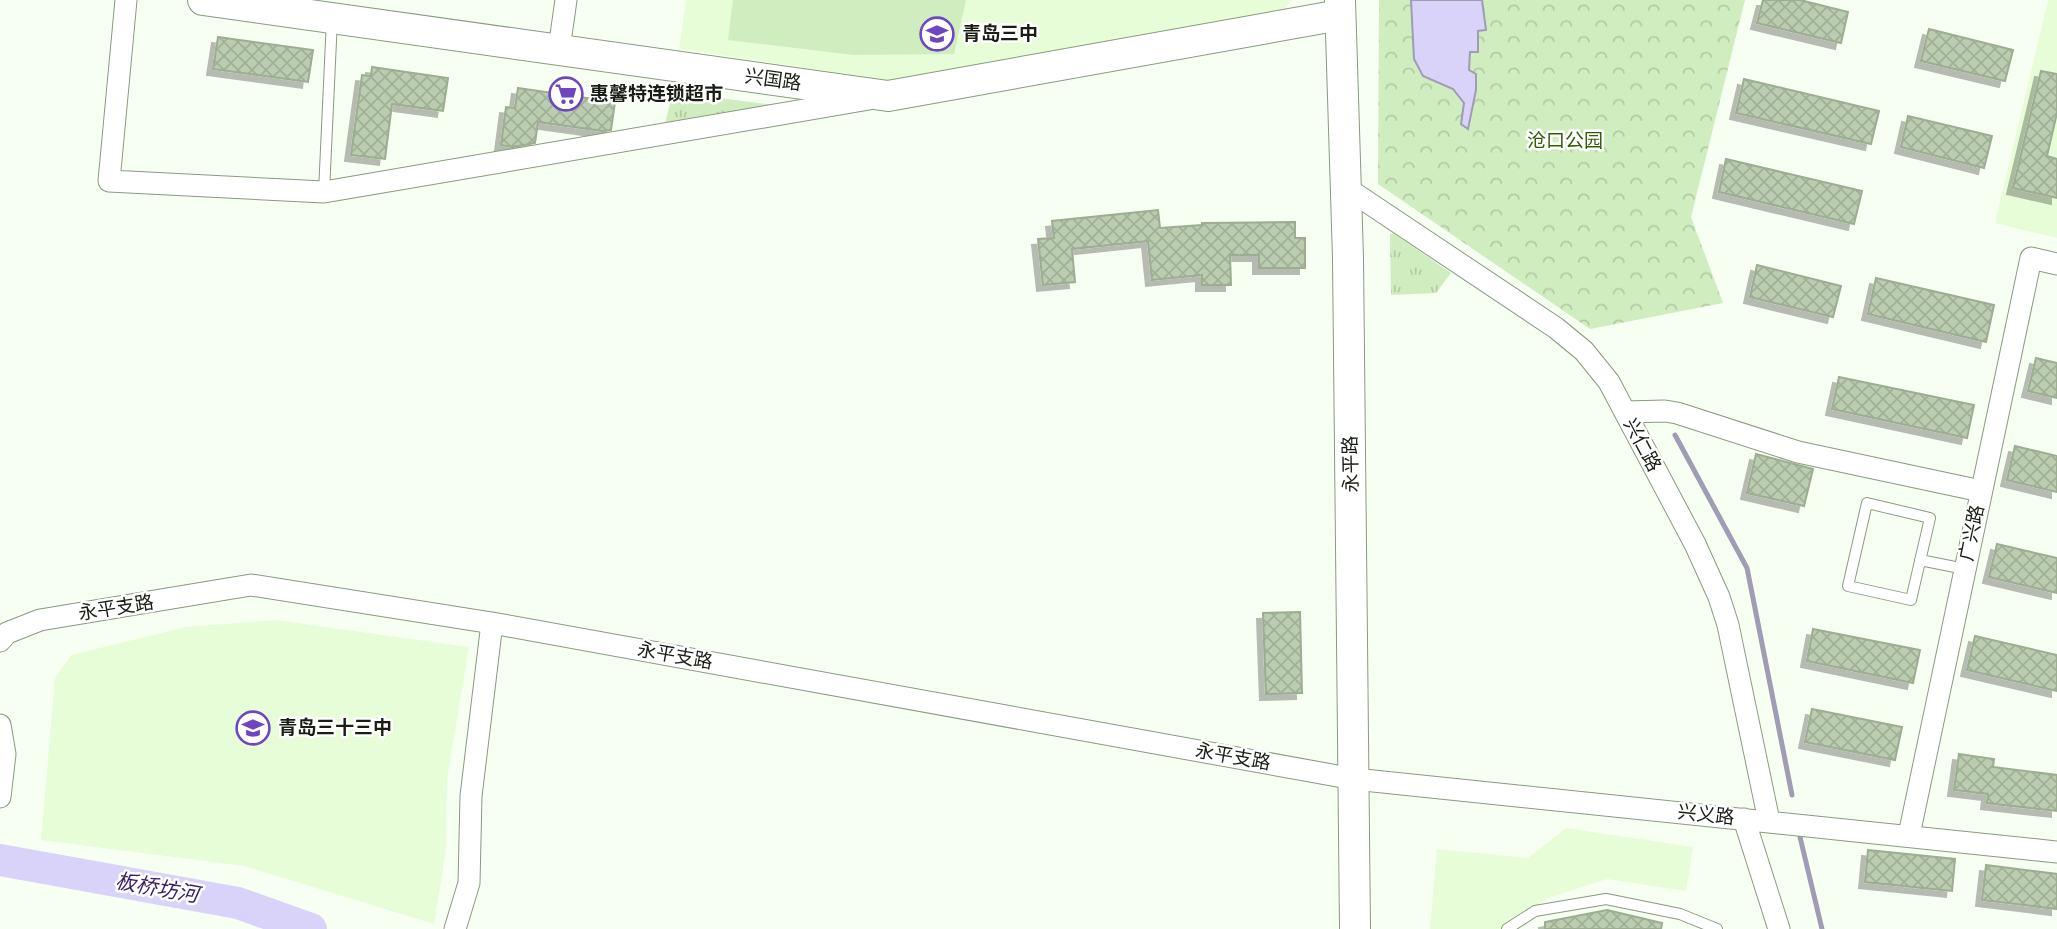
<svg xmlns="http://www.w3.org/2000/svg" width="2057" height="929" font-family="Signika,'Noto Sans SC',sans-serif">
  <defs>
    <pattern id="grass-tufts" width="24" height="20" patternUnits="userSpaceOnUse" patternTransform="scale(1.75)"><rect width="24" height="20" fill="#d0edbf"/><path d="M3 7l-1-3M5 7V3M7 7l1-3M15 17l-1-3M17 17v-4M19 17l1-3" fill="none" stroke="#b2cba3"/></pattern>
    <pattern id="park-crowns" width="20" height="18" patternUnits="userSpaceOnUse" patternTransform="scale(1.75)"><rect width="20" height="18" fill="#d0edbf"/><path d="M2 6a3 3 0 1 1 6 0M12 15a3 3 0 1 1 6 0" fill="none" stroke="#b2cba3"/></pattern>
    <pattern id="building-cross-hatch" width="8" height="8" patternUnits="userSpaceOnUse" patternTransform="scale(1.75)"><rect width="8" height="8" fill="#bacdb0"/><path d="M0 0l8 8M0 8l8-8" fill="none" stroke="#9fb096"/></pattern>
    <filter id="shadow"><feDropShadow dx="-6" dy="6" stdDeviation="0" flood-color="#0004"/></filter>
  </defs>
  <rect width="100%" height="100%" fill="#f7fff2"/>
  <path fill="#e6fdd8" d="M686,0h605l-13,20 -370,63 -229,-34z
    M2048,0h9v238l-62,-15z
    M275,620l194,27 -22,132 -1,71 -12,74 -190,-58 -203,-26 14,-162 16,-23 115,-28z
    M1566,828l127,19 -7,44 -79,-12 -62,20 -35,30h-80l7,-80 91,9z"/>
  <path fill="url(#grass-tufts)" d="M673,92l101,13 -110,22z
    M1393,233l58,40 -15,20 -45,2 -1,-61z"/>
  <path fill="url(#park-crowns)" d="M1379,0h366l-54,217 32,86 -133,26 -212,-145z"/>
  <path fill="#d0edbf" d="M733,0h233l-12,54 -100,1 -126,-15z"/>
  <path fill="#d9d2f9" stroke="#9f9cb4" stroke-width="2" d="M1411,0h71l4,30 -8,1v21h-8l-1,18 7,4v16l-8,39 -7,-5 3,-21 -11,-14 -30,-13 -9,-17z"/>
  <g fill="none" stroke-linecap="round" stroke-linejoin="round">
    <path stroke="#9f9cb4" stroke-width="5" d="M1675,435l72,133 45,227
      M1800,837l22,92"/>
    <path stroke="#d9d2f9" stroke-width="32" d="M0,860l238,43 73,26"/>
  </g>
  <path fill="url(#building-cross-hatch)" stroke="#9cad91" stroke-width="2" filter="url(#shadow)" d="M1763,0h37l48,12 -7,31 -84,-20z
    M1929,29l84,21 -8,31 -84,-20z
    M218,37l95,13 -5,32 -95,-13z
    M372,67l76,11 -5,33 -51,-7 -7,55 -34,-4 11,-80 9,1z
    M2041,71l16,3v39l-10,43 10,3v39l-44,-10z
    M1744,79l135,32 -8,33 -135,-31z
    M518,88l97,14 -4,28 -8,1 -65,-9 -3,21 -23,4 -11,-2 5,-38 9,1z
    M1908,116l84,20 -8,32 -83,-21z
    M1726,159l136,32 -8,33 -135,-32z
    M1158,210l2,18 42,-3v-2l93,-1v16h10v30h-46v-13h-29l1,30h-29v-10l-50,5 -4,-39 -76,8 3,33 -32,3 -5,-46 16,-1 -2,-17z
    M1757,265l84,21 -8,31 -83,-20z
    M1876,278l118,27 -8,37 -118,-28z
    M2036,358l21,5v35l-29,-7z
    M1839,377l135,28 -7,33 -135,-29z
    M2015,446l42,10v36l-50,-12z
    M1756,454l57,15 -9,37 -57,-13z
    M1997,544l60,14v35l-68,-16z
    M1300,612l2,81 -36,1 -3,-81z
    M1813,629l107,21 -7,33 -106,-22z
    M1975,636l82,19v36l-90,-21z
    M1812,709l90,18 -7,33 -90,-18z
    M1959,754l35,5 -1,8 64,8v36l-70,-8 1,-9 -34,-4z
    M1868,850l87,9 -3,32 -87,-9z
    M1986,865l71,9v35l-75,-9z
    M1607,910l55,13 -1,6h-116v-7z"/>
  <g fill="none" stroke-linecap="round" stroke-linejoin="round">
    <defs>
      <path id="lane" d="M324,192l8,-173
        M1867,503l63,15 -19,82 -63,-14z
        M1920,560l45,9
        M1507,929l28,-18 71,-12 74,15 37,15"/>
      <path id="street" d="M126,0l-17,181 215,11 545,-93
        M559,49l7,-49
        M1345,187l211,141 28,23 25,31 86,162 24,53 9,28 41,196
        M1625,412l40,-1 12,2 121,39 183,39
        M0,641l7,-8 33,-13 211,-35 241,38 862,156 703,73
        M0,725l5,29 -5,43
        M1744,819l35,110
        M1909,835l122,-577 26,6
        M455,929l14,-46 2,-87 21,-173"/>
      <path id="secondary" d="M203,0l685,96 452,-81
        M1340,0l8,258 7,671"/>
    </defs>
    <use href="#lane" stroke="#899b7f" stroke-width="12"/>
    <use href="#street" stroke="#899b7f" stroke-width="23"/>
    <use href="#secondary" stroke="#899b7f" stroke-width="32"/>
    <use href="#lane" stroke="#fff" stroke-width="10"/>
    <use href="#street" stroke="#fff" stroke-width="21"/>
    <use href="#secondary" stroke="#fff" stroke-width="30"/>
  </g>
  <defs>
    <symbol id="school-ring" viewBox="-11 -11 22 22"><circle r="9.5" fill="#fff" stroke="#6e47c0" stroke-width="1.5"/><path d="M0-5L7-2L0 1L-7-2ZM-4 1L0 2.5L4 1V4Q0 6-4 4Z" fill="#6e47c0"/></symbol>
    <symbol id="supermarket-ring" viewBox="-11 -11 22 22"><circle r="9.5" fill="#fff" stroke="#6e47c0" stroke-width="1.5"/><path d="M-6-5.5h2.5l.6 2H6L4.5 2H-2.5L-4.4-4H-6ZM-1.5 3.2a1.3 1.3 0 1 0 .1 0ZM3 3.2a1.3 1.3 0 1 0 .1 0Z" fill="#6e47c0"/></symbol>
  </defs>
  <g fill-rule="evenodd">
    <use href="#school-ring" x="918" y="15" width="38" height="38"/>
    <use href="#supermarket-ring" x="547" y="75" width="38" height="38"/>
    <use href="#school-ring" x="234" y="709" width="38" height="38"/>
  </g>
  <g text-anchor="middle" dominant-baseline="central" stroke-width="5" stroke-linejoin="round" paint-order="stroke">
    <g font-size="19" font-weight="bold" fill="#181e14" stroke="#fff" text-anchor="start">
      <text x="962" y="34">青岛三中</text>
      <text x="590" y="94">惠馨特连锁超市</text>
      <text x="278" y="728">青岛三十三中</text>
    </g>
    <g font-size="19" fill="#181e14" stroke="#fff">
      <text transform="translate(773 80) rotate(8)">兴国路</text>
      <text transform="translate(1642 445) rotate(62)">兴仁路</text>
      <text transform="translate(1351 464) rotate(-91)">永平路</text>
      <text transform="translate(1972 533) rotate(-78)">广兴路</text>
      <text transform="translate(116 608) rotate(-9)">永平支路</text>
      <text transform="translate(675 656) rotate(10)">永平支路</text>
      <text transform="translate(1233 757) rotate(10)">永平支路</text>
      <text transform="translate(1706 815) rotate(6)">兴义路</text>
    </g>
    <g font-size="19" fill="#315c06" stroke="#fff">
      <text x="1565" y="141">沧口公园</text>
    </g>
    <g font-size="21" font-style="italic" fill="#371f66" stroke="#fff">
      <text transform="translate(157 888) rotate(10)">板桥坊河</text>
    </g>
  </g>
</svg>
